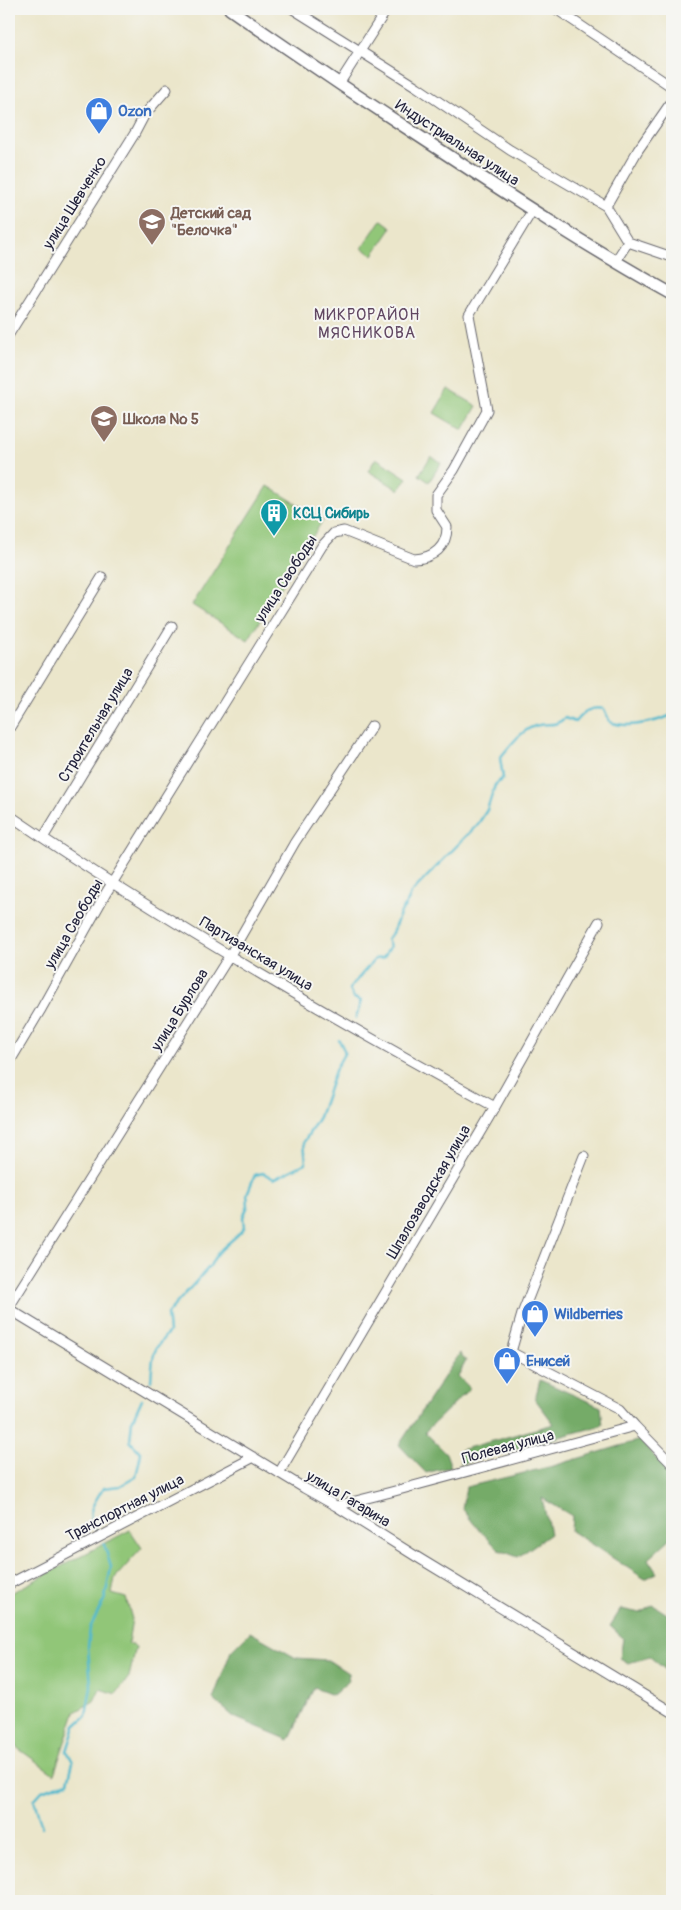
<svg xmlns="http://www.w3.org/2000/svg" width="681" height="1910" font-family="Pangolin,sans-serif">
  <rect width="100%" height="100%" fill="#f6f6f2"/>
  <filter id="ink" filterUnits="userSpaceOnUse"><feTurbulence type="fractalNoise" baseFrequency=".02" numOctaves="2"/><feDisplacementMap in="SourceGraphic" scale="10" xChannelSelector="R" yChannelSelector="G"/><feConvolveMatrix kernelMatrix="1 2 1 2 8 2 1 2 1" color-interpolation-filters="sRGB"/></filter>
  <filter id="wash" filterUnits="userSpaceOnUse"><feTurbulence type="fractalNoise" baseFrequency=".0096" numOctaves="4" result="noise"/><feDisplacementMap in="SourceGraphic" scale="20" xChannelSelector="R" yChannelSelector="G"/><feGaussianBlur stdDeviation="1.12" result="paint"/><feColorMatrix in="noise" values="0 0 0 0 0 0 0 0 0 0 0 0 0 0 0 0 0 1.4 0 .05"/><feComposite in="paint" operator="in"/></filter>
  <g filter="url(#wash)">
    <rect width="100%" height="100%" fill="#ebe6cb"/>
    <path fill="#91c678" stroke="#5a745a" d="M382,220l8,6 1,3 -18,26 -11,-7 18,-27z
      M448,389l29,17 -14,24 -29,-17z
      M431,456l10,7 -12,19 -10,-7z
      M376,458l31,20 -8,12 -31,-19z
      M268,486l55,34 -75,120 -56,-35z
      M130,1530l12,18 -27,30 -3,16 14,4 6,21 -4,24 8,4 -7,30 -13,17 -16,-5 -6,12 -19,11 -21,62 -45,-32v-148z"/>
    <path fill="#74ab68" stroke="#4b6652" d="M460,1353l6,8 -8,15 12,12 -45,44 21,21 5,14 -25,6 -27,-28z
      M540,1380l61,27 2,18 -142,39 -1,-14 94,-26 -19,-25z
      M640,1440l32,36v61l-24,22 9,14 -12,6 -74,-48 1,-15 -30,-18 8,36 -32,23 -19,-7 -25,-26 -12,-16 4,-21 87,-21z
      M653,1605l19,12v58l-22,-18 -22,6 -8,-5 3,-20 -13,-12 11,-17 19,4z
      M250,1632l46,26 32,2 20,13 1,8 -16,14 -19,-7 -25,52 -55,-23 -21,-18 18,-48z"/>
    <g fill="none" stroke-linecap="round" stroke-linejoin="round">
      <path stroke="#50b9ce" stroke-width="2.5" d="M356,1018l5,-17 -7,-3 -5,-9 26,-30 8,-1 7,-11 -3,-8c8,-7 8,-15 13,-25 4,-8 9,-12 11,-21l67,-69 9,-14 8,-25 8,-7 -3,-20c9,-11 23,-31 39,-33 12,-2 15,2 26,-7l10,4c8,-10 15,-16 29,-13l6,13c16,7 46,0 62,-7
        M151,1381c2,-25 0,-30 18,-49l-2,-18 43,-48c9,-20 21,-22 34,-38l-1,-11 5,-11 -1,-12 8,-19 8,-2 11,6 32,-16 -2,-21 15,-25 17,-49 9,-16 -6,-12
        M95,1529c-10,-18 -1,-25 8,-41l17,-2 16,-9 5,-24 -11,-12 2,-20 10,-22
        M42,1827l-8,-27 8,-9 26,-9 5,-20 -6,-11 8,-25 11,-10 5,-30 -3,-39 2,-19 15,-30 6,-31 -7,-23"/>
    </g>
  </g>
  <g filter="url(#ink)">
    <g fill="none" stroke-linecap="round" stroke-linejoin="round">
      <defs>
        <path id="minor" d="M293,9l124,78 93,63 96,56
          M556,9l116,78
          M339,84l48,-75
          M628,242l44,15
          M615,262l13,-20 -22,-36 32,-56 34,-49
          M9,334l126,-201 10,-19 22,-25
          M9,729l93,-152
          M9,815c155,106 321,202 486,292
          M43,838l129,-212
          M9,1063l31,-52 66,-118 216,-347 12,-13 10,-2 70,28c20,-1 33,-12 33,-32l-11,-17v-15l18,-25 33,-60 -18,-95 63,-104
          M584,1156l-62,158 -11,38 109,57 15,17
          M9,1307l221,-352 65,-113 77,-116
          M9,1309l295,179 32,18 81,51 255,155
          M279,1473l216,-366 104,-185
          M336,1506l55,-14 244,-66 37,38
          M9,1584l245,-127"/>
        <path id="tertiary" d="M230,9c66,46 133,91 201,135 79,52 158,104 241,150"/>
      </defs>
      <use href="#minor" stroke="#68676d" stroke-width="11"/>
      <use href="#tertiary" stroke="#68676d" stroke-width="14"/>
      <use href="#minor" stroke="#fff" stroke-width="9"/>
      <use href="#tertiary" stroke="#fff" stroke-width="11"/>
      <path stroke="#22223b" stroke-width="2.5" d="M431,1898l8,3"/>
    </g>
  </g>
  <defs>
    <symbol id="shop-pin" viewBox="-11 -11 22 30"><path d="M0 17L-7.5 6A9.5 9.5 0 1 1 7.5 6Z" fill="#3f7fe0" stroke="#f6f6f2"/><path d="M-5-2.5h2.3a2.7 3.5 0 0 1 5.4 0H5L5.5 6h-11ZM-1.5-2.5h3a1.5 2.3 0 0 0-3 0Z" fill="#fff"/></symbol>
    <symbol id="school-pin" viewBox="-11 -11 22 30"><path d="M0 17L-7.5 6A9.5 9.5 0 1 1 7.5 6Z" fill="#8d6e63" stroke="#f6f6f2"/><path d="M0-5L7-2L0 1L-7-2ZM-4 1L0 2.5L4 1V4Q0 6-4 4Z" fill="#fff"/></symbol>
    <symbol id="building-pin" viewBox="-11 -11 22 30"><path d="M0 17L-7.5 6A9.5 9.5 0 1 1 7.5 6Z" fill="#0f9aa8" stroke="#f6f6f2"/><path d="M-4-6H4V6H1V3H-1V6H-4ZM-2.5-4.3h1.7v1.8h-1.7ZM.8-4.3h1.7v1.8H.8ZM-2.5-1h1.7V.8h-1.7ZM.8-1h1.7V.8H.8Z" fill="#fff"/></symbol>
  </defs>
  <g fill-rule="evenodd">
    <use href="#shop-pin" x="83" y="95" width="32" height="43"/>
    <use href="#school-pin" x="136" y="206" width="32" height="43"/>
    <use href="#school-pin" x="88" y="403" width="32" height="43"/>
    <use href="#building-pin" x="258" y="497" width="32" height="43"/>
    <use href="#shop-pin" x="519" y="1298" width="32" height="43"/>
    <use href="#shop-pin" x="491" y="1345" width="32" height="43"/>
  </g>
  <g text-anchor="middle" dominant-baseline="central" stroke-width="4" stroke-linejoin="round" paint-order="stroke">
    <g font-size="15" font-weight="bold" fill="#366cbe" stroke="#f6f6f2" text-anchor="start">
      <text x="118" y="111">Ozon</text>
      <text x="554" y="1314">Wildberries</text>
      <text x="526" y="1361">Енисей</text>
    </g>
    <g font-size="15" fill="#22223b" stroke="#f6f6f2">
      <text transform="translate(457 143) rotate(33)">Индустриальная улица</text>
      <text transform="translate(75 203) rotate(-58)">улица Шевченко</text>
      <text transform="translate(286 579) rotate(-57)">улица Свободы</text>
      <text transform="translate(96 725) rotate(-59)">Строительная улица</text>
      <text transform="translate(74 924) rotate(-60)">улица Свободы</text>
      <text transform="translate(256 954) rotate(31)">Партизанская улица</text>
      <text transform="translate(180 1010) rotate(-58)">улица Бурлова</text>
      <text transform="translate(429 1192) rotate(-60)">Шпалозаводская улица</text>
      <text transform="translate(508 1447) rotate(-15)">Полевая улица</text>
      <text transform="translate(348 1499) rotate(31)">улица Гагарина</text>
      <text transform="translate(125 1508) rotate(-27)">Транспортная улица</text>
    </g>
    <g font-size="15" font-weight="bold" fill="#785e54" stroke="#f6f6f2" text-anchor="start">
      <text x="171" y="213">Детский сад<tspan x="171" dy="17">"Белочка"</tspan></text>
      <text x="123" y="419">Школа № 5</text>
    </g>
    <g font-size="15" font-weight="bold" fill="#0d838f" stroke="#f6f6f2" text-anchor="start">
      <text x="293" y="513">КСЦ Сибирь</text>
    </g>
    <g font-size="16" letter-spacing="1" fill="#614762" stroke="#f6f6f2">
      <text x="367" y="315">МИКРОРАЙОН<tspan x="367" dy="18">МЯСНИКОВА</tspan></text>
    </g>
  </g>
  <rect width="681" height="1910" fill="none" stroke="#f6f6f2" stroke-width="30"/>
</svg>
